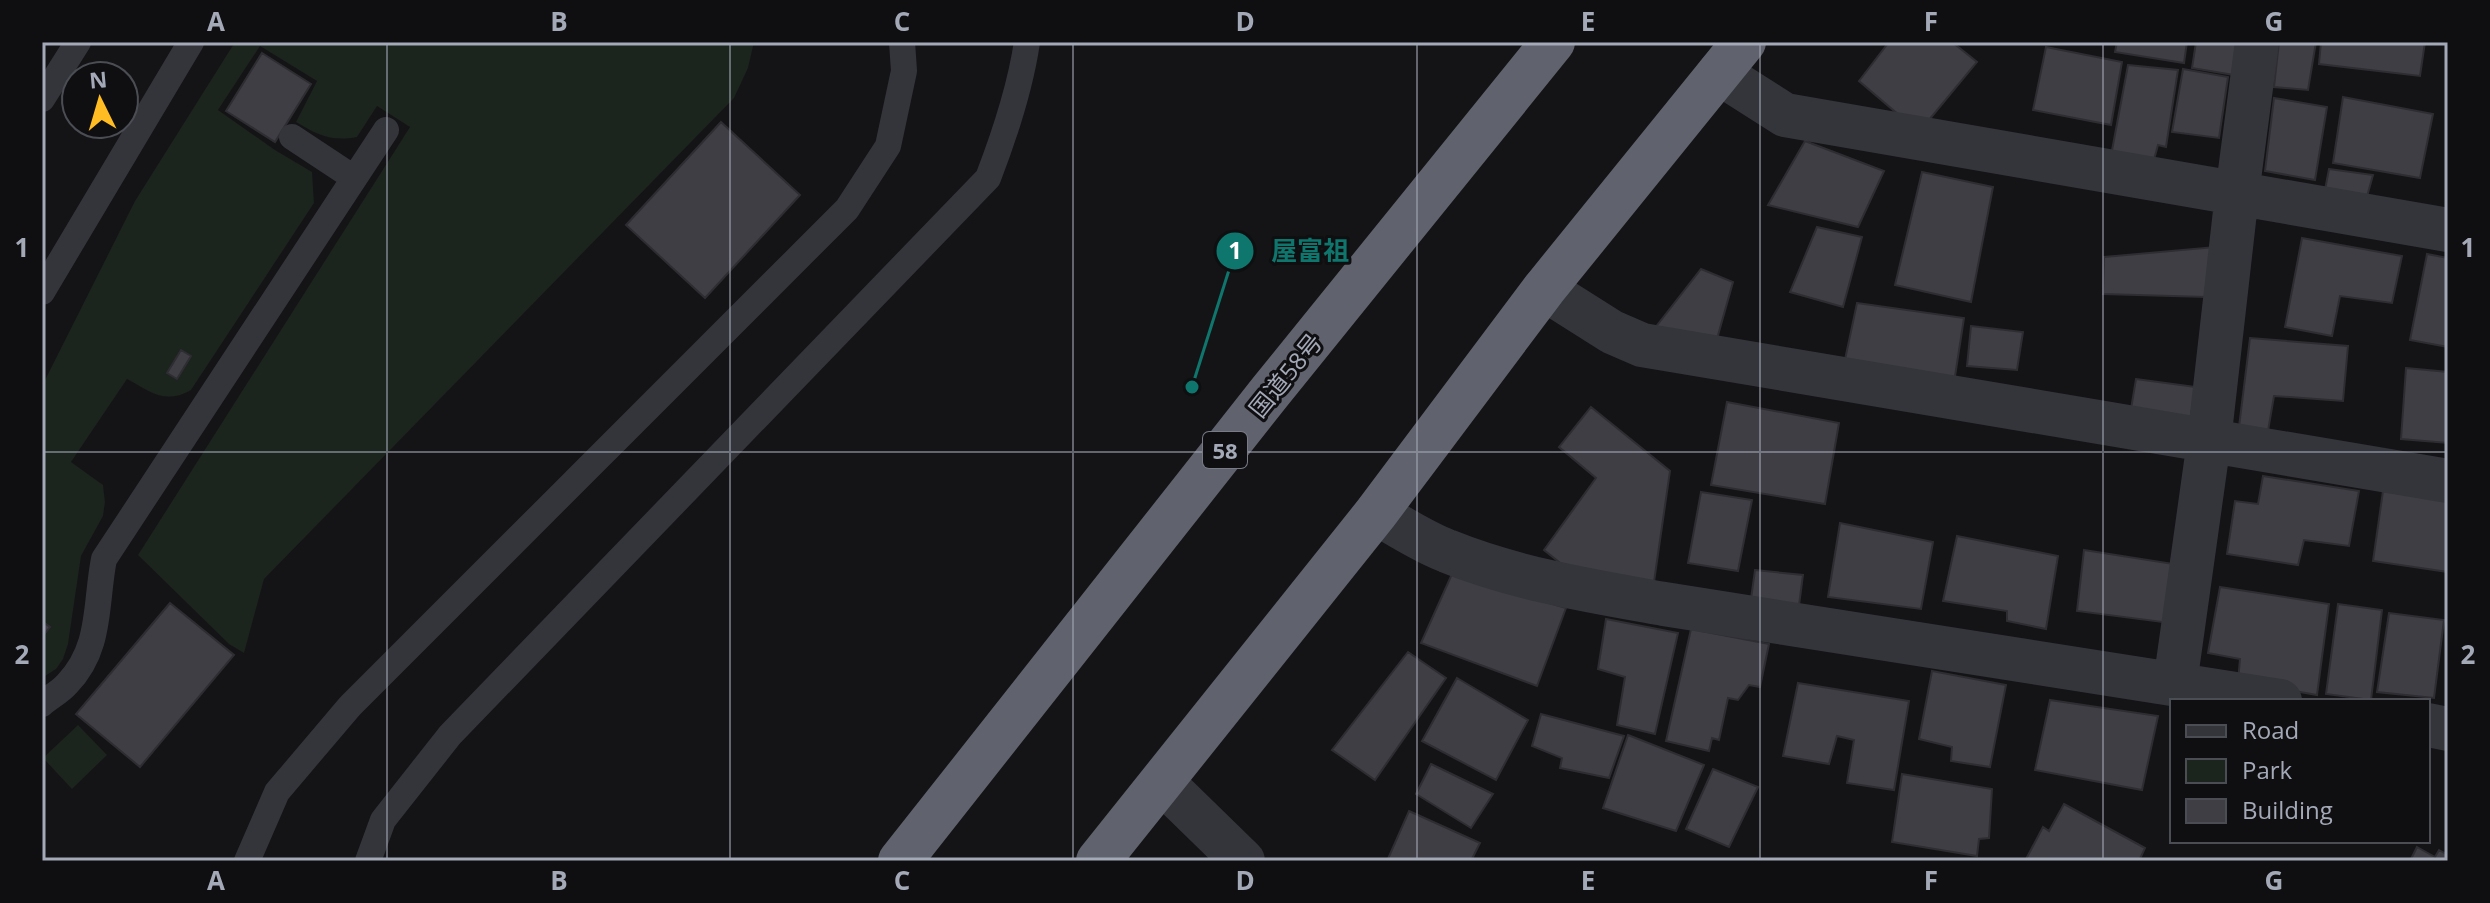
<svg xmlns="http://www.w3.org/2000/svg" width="2490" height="903" font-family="'Open Sans','Noto Sans JP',sans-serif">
  <rect width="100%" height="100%" fill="#141416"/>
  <path fill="#1b241d" d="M235,42h519l-6,26 -14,30 -470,481 -20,74 -15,-9 -91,-89 272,-428 -33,-21 -20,31c-25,5 -40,-2 -61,-15l21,-41 -57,-35 -42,64 57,40 37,22 2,31 -123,187c-26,15 -40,2 -64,-11l-56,83 32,23 2,17 -2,14 -22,40 -13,88 -5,15 -7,10 -14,9v-292l93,-185z
    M78,725l29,30 -35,34 -29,-31z"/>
  <path fill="#3e3e44" stroke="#2e2d32" stroke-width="2" d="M1889,42h63l25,20 -58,70 -60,-51z
    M2117,42h70l-3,21 -69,-11z
    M2196,42h55l-5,35 -54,-9z
    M2279,42h37l-8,48 -34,-3z
    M2321,42h104l-5,34 -101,-12z
    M2046,47l76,15 -11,63 -78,-15z
    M262,53l49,31 -36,58 -49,-31z
    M2128,65l50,5 -12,77 -8,-2 -6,22 -42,-6z
    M2183,69l45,8 -9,61 -47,-6z
    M2343,97l90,17 -13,64 -87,-15z
    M2274,98l53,9 -12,73 -50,-9z
    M721,122l79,73 -95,103 -79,-73z
    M1805,141l79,30 -26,56 -90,-22z
    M2329,169l44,6 -9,32 -41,-7z
    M1922,172l71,15 -22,115 -76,-17z
    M1817,227l45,10 -19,70 -53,-15z
    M2302,238l100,18 -10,47 -52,-7 -8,40 -47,-9z
    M2215,247l-9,50 -103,-3 1,-37z
    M2427,254l21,4v89l-38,-7z
    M1701,269l32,13 -18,64 -64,-13z
    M1857,303l107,15 -10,65 -111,-14z
    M1971,326l52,6 -6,38 -50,-4z
    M2250,338l98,8 -5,55 -69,-5 -6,35 -29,-4z
    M181,350l10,6 -14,23 -10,-6z
    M2406,368l42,4v71l-47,-4z
    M2136,379l60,8 -7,39 -59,-11z
    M1727,402l112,21 -14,81 -114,-19z
    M1591,407l79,64 -16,111 -85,-12 -25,-20 52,-72 -37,-31z
    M2263,476l96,15 -10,55 -45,-6 -6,25 -71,-11 8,-53 23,3z
    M2383,491l65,10v71l-75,-11z
    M1701,492l51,8 -14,71 -50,-8z
    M1840,523l93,19 -12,67 -93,-12z
    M1957,536l101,20 -12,73 -39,-8v-10l-64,-10z
    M2084,550l96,15 -10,58 -93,-12z
    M1755,570l48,5 -5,38 -48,-7z
    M1452,574l114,34 -29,78 -116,-43z
    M2220,587l109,17 -12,91 -79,-14 2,-22 -32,-6z
    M170,603l64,52 -94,112 -64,-53z
    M2338,604l44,6 -11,90 -45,-6z
    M2389,613l55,7 -10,78 -57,-6z
    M1606,619l72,14 -23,101 -38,-9 8,-48 -27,-8z
    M42,621l8,6 -8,10z
    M1691,629l78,15 -9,43 -11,-2 -11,15 -10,-2 -9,42 -7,-2 -3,13 -43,-10z
    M1408,652l38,26 -71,102 -43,-30z
    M1932,671l74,14 -16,82 -39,-6 1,-14 -33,-8z
    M1457,678l71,42 -32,60 -74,-39z
    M1798,683l111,18 -15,89 -47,-7 7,-43 -17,-4 -8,28 -46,-8z
    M2050,700l108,16 -16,74 -107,-20z
    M1541,714l83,22 -15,42 -49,-10 2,-10 -30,-12z
    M1628,735l76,30 -28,66 -73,-23z
    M1431,764l62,30 -22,34 -55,-34z
    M1713,769l45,18 -29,60 -43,-18z
    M1902,774l90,15 -3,49 -10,1 -2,17 -85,-14z
    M2064,804l81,44 -6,13h-114l18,-34 6,4z
    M1409,811l71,32 -9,18h-84z
    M2417,847l18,10 4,-7 9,5v6h-38z"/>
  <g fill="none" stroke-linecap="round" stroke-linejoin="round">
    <path stroke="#34353b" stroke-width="26" d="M42,99l36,-57
      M292,137l62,41
      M42,292l149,-250
      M42,704c8,-7 18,-12 25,-20 35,-36 28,-80 37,-125l282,-429
      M247,861l30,-69 73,-86 497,-497 41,-63 16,-75 -2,-29
      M368,861l15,-41 67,-85 538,-557c17,-44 32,-89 39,-136"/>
    <path stroke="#34353b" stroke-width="44" d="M1719,73l66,42 663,115
      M1544,289l68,43 30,13 806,136
      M1376,513c23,13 47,29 71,38 69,28 144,40 217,53l616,97
      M2175,684l34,-243 28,-247 20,-152
      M2428,725l20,4
      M1162,782l81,79"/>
    <path stroke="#60636d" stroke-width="44" d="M900,861l370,-469 283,-350
      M1098,861l278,-348 168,-224 200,-247"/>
  </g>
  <path fill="none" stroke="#a4a9b8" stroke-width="2" stroke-opacity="0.55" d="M387,42v819M730,42v819M1073,42v819M1417,42v819M1760,42v819M2103,42v819M42,452h2406"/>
  <g text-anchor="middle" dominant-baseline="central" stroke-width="6" stroke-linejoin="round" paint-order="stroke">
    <rect fill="#0f0f11" stroke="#777b86" stroke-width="2" x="1203" y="432" width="44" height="36" rx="6"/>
    <g font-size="22" font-weight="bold" fill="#a4a9b8">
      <text x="1225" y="450">58</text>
    </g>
    <g font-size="24" fill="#a4a9b8" stroke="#0f0f11">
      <text transform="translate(1285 375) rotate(-51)">国道58号</text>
    </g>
  </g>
  <path fill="none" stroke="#0f766e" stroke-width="3" d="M1192 387L1235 251"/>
  <g fill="#0f766e" stroke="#0f0f11" stroke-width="3">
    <circle cx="1192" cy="387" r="8"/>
    <circle cx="1235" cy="251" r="20"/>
  </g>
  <g font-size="24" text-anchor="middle" font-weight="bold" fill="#fff">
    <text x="1235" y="259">1</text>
  </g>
  <g font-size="26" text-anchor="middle" font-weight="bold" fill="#0f766e" stroke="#0f0f11" stroke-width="6" stroke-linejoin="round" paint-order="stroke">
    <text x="1310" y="260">屋富祖</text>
  </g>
  <rect width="2490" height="903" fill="none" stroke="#0f0f11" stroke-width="88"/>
  <rect x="2170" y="699" width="260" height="144" fill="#0f0f11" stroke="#4b4d54" stroke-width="2"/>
  <rect x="2186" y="725" width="40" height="12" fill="#34353b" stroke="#4b4d54" stroke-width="2"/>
  <text x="2242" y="739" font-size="24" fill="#a4a9b8">Road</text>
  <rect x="2186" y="759" width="40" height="24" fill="#1b241d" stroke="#4b4d54" stroke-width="2"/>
  <text x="2242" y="779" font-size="24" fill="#a4a9b8">Park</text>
  <rect x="2186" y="799" width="40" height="24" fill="#3e3e44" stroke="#4b4d54" stroke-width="2"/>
  <text x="2242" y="819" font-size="24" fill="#a4a9b8">Building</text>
  <g transform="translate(100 100) rotate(355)"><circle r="38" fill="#0f0f11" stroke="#4b4d54" stroke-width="2"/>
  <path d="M0-6L14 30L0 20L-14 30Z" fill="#ffbc23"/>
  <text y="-12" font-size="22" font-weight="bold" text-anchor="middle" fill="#a4a9b8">N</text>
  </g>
  <rect x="44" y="44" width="2402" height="815" fill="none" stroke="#a4a9b8" stroke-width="3"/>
  <g font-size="26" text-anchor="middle" font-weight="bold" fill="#a4a9b8">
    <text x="216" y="31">A</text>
    <text x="559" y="31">B</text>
    <text x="902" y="31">C</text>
    <text x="1245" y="31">D</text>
    <text x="1588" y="31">E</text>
    <text x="1931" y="31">F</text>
    <text x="2274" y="31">G</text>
    <text x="22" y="257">1</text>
    <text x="2468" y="257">1</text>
    <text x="22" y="664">2</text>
    <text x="2468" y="664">2</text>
    <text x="216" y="890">A</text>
    <text x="559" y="890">B</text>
    <text x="902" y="890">C</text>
    <text x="1245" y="890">D</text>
    <text x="1588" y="890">E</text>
    <text x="1931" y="890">F</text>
    <text x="2274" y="890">G</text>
  </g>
</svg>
